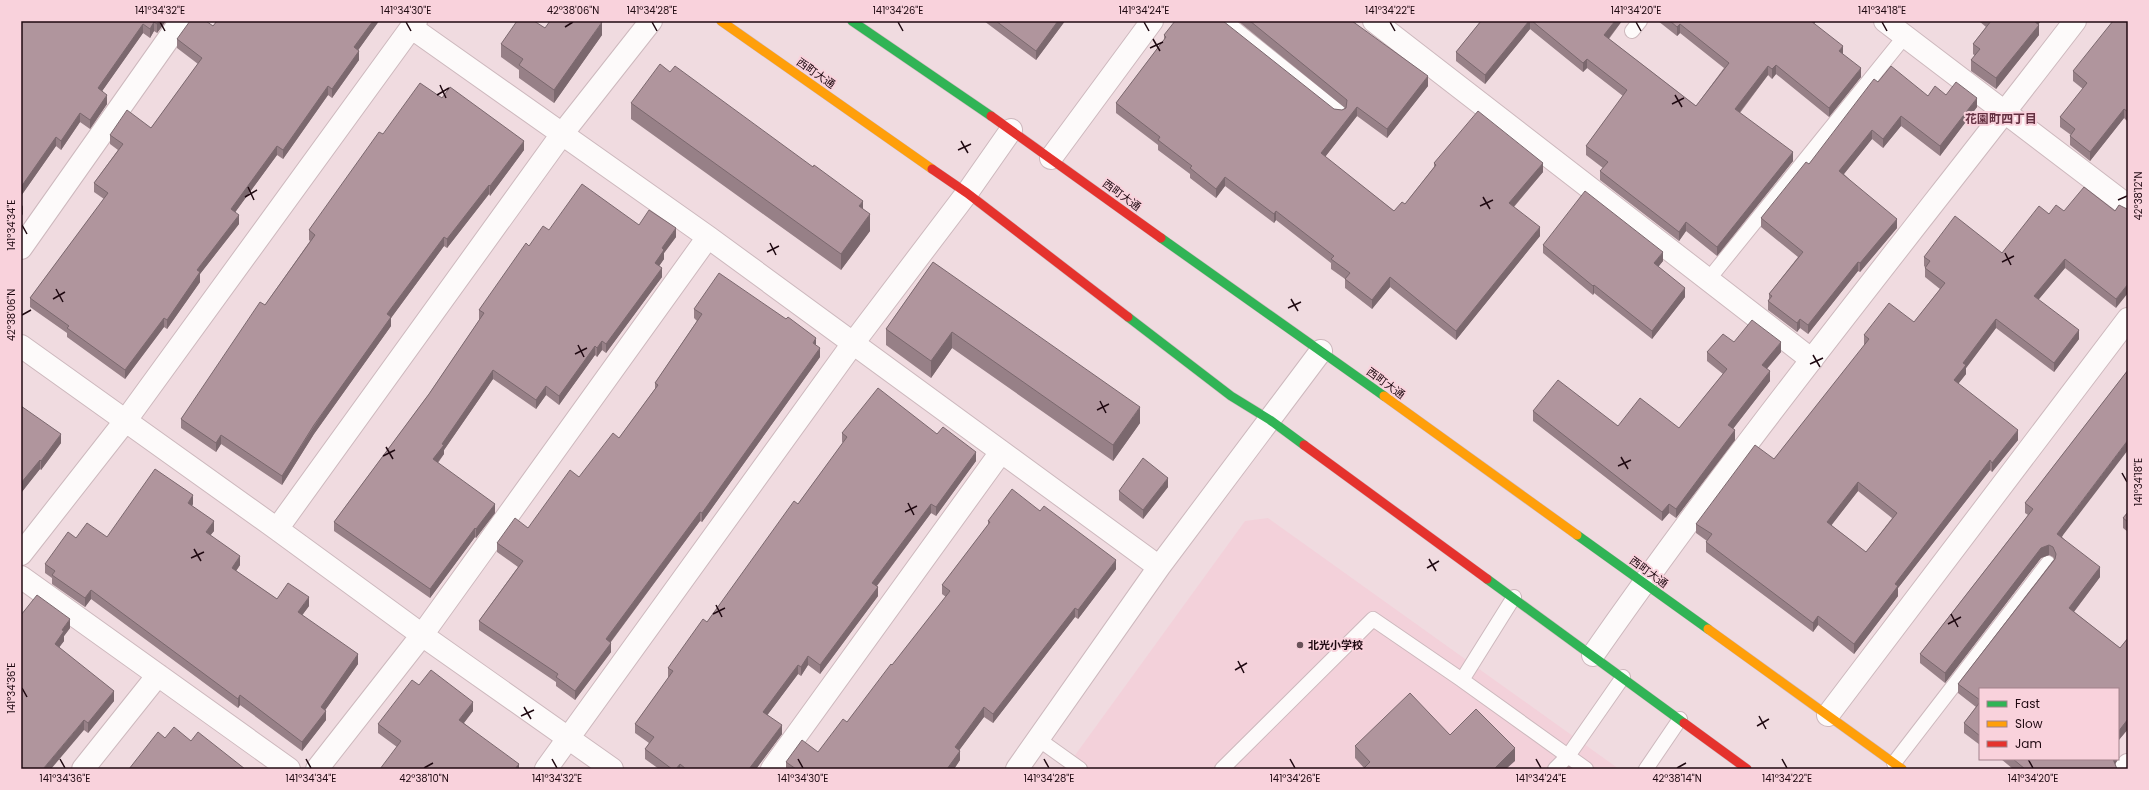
<svg xmlns="http://www.w3.org/2000/svg" width="2149" height="790" font-family="Poppins,'Noto Sans JP',sans-serif">
  <rect width="100%" height="100%" fill="#f0dbe0"/>
  <path fill="#f3d1da" d="M1268,518l351,251h-554l180,-248z"/>
  <g fill="none" stroke-linecap="round" stroke-linejoin="round">
    <defs>
      <path id="lane" d="M1225,21l114,91
        M1632,31l8,-10
        M1708,280l197,-244
        M1462,680l124,89
        M1038,739l42,30
        M1894,763l154,-200
        M1222,769l151,-150 89,61 52,-83
        M1555,769l13,-13 55,-79
        M1646,769l34,-50"/>
      <path id="street" d="M1374,21l438,339
        M1885,21l243,185
        M412,28l296,209 451,330
        M1051,158l101,-137
        M21,248l160,-227
        M21,346l256,183 145,106 190,134
        M277,529l285,-395 89,-113
        M21,554l105,-134 290,-399
        M21,577l268,192
        M1593,655c152,-218 320,-423 482,-634
        M1828,715l300,-396
        M83,769l75,-94
        M317,769l105,-134 286,-398
        M546,769l308,-427 113,-149 44,-63
        M772,769l229,-317
        M1017,769l142,-202 162,-216
        M2125,769l3,-4"/>
      <path id="fast" d="M852,21l139,95
        M1161,238l223,158
        M1128,317l103,79 39,24 34,25
        M1577,535l131,94
        M1487,579l197,144"/>
      <path id="slow" d="M721,21l211,148
        M1384,396l193,139
        M1708,629l194,140"/>
      <path id="jam" d="M991,116l170,122
        M932,169l35,24 161,124
        M1304,445l183,134
        M1684,723l63,46"/>
    </defs>
    <use href="#lane" stroke="#cdb8bd" stroke-width="16"/>
    <use href="#street" stroke="#cdb8bd" stroke-width="24"/>
    <use href="#fast" stroke="#cdb8bd" stroke-width="10"/>
    <use href="#slow" stroke="#cdb8bd" stroke-width="10"/>
    <use href="#jam" stroke="#cdb8bd" stroke-width="10"/>
    <use href="#lane" stroke="#fdfafa" stroke-width="14"/>
    <use href="#street" stroke="#fdfafa" stroke-width="22"/>
    <use href="#fast" stroke="#30b455" stroke-width="9"/>
    <use href="#slow" stroke="#ff9f0a" stroke-width="9"/>
    <use href="#jam" stroke="#e5322d" stroke-width="9"/>
  </g>
  <path fill="#978087" fill-rule="evenodd" d="M21,21h145l-9,12 -3,-2 -4,7 -7,-5 -41,58 5,13 -17,25 -10,-7 -19,28 -5,-4 -35,50z
    M217,21h162l-21,29 1,10 -27,38 -4,-3 -45,64 -6,-4 -42,57 4,12 -39,50v8l-33,47 -3,-2 -39,52 -58,-42v-4l-37,-26v-9l74,-99 -10,-7v-9l24,-33 -8,-6v-9l41,-7 47,-64 -21,-16v-9l36,-13z
    M984,21h81l-29,39z
    M1238,21h114l76,65 -41,52 -30,-22 -32,41 69,54 11,-7 29,-37v-4l109,9 -29,35 26,29 -84,104 -66,-53 -18,22 -27,-21v-9l-14,-10v-6l-55,-43 -2,3 -49,-37 -9,12 -26,-20v-4l-32,-24v-5l-42,-32v-10l48,-63v-5l170,74 8,1 3,-2z
    M1481,21h141l-13,18 87,67 28,-38 -44,-35 -3,3 -19,-15h158l-2,3 29,30 18,23 -32,40 -53,-43 -4,5 -4,-4 -28,38 53,48 -76,95 -31,-25 -7,10 -79,-61v-9l3,-3 -17,-13v-9l37,-50 -36,-28 -4,4 -53,-43 -45,55 -29,-23v-9z
    M1979,21h62l-3,3 1,11 -43,54 -25,-18v-11l4,-4 -2,-2v-10l13,-17z
    M2128,21v101l-4,-4 -34,43 -20,-16v-9l1,-1 -11,-8v-10l23,-28 -10,-8v-10z
    M545,28l57,7 -48,68 -35,-25v-8l-18,-13v-13z
    M1878,82l50,14 18,-1 31,12 -37,49 -39,-30 -18,22 -11,-9 -28,35 53,54 -37,44 -2,-1 -50,63 -8,-6 -3,4 -29,-22v-9l1,-2v-5l29,-37 -37,-30v-9l48,-54z
    M442,98l82,52 -34,46 -1,-2 -42,54 -3,-2 -53,72v8l-77,108 -32,51 -61,-41 -5,8 -35,-24v-9l84,-114 45,-64 -1,-1v-10l74,-96z
    M631,103l232,106 7,22 -29,39 -210,-151z
    M2119,205l-3,103 -51,-40 -27,32 41,39 -25,33 -58,-44 -30,40v6l-8,10 60,56 -26,32 -2,-2 -92,118v8l-44,58 -36,-29 -5,7 -107,-80v-10l1,-1 -11,-8v-9l78,-65 91,-114h-1v-10l50,-13 26,-33 -15,-12v-10l-1,-1v-9l78,-4 47,-39 15,-3h51zM1858,491l34,27 -26,34 -35,-27z
    M639,225l37,12 -12,16v6l-5,7 3,11 -56,76 -4,-3 -5,7 -2,-2 -36,50 -13,-10 -10,14 -43,-30 -49,71v4l-6,9 57,50 -19,25 -1,-1 -45,61 -96,-67v-9l95,-128 51,-75h-1v-9l50,-64 20,-16z
    M1543,245l120,16 -5,6 27,30 -33,42 -58,-46 -1,2 -50,-42z
    M933,262l207,161 -27,38 -161,-113 -21,30 -45,-33v-16z
    M694,309l122,36 4,12 -118,165 -2,-1 -89,121v10l-36,48 -19,-14v-4l-77,-52v-9l39,-54 -21,-15v-9l31,-15 91,-90 36,-49v-6l42,-62 -3,-3z
    M1734,342l47,10 -14,17 3,12 -37,48 2,11 -59,78 -7,-5 -7,8 -129,-100v-10l85,15 61,2 44,-54 -16,-13v-9z
    M2128,370l-66,167 38,40 -26,35 46,36 8,-10v91l-10,12 -138,-52v56l-16,-12v-10l12,-16 -18,-14v-9l96,-125 -1,-2 -4,-2 -8,3 -96,125 -25,-20v-9l108,-139 -3,-2v-10z
    M21,406l40,37 -20,27 -1,-1 -19,24z
    M842,433l95,1 39,27 -40,55 -5,-3 -54,73 1,10 -58,78 -12,-9 -7,11 -3,-2 -31,41 15,19 -26,35h-97l-14,-10v-10l4,-6 -14,-10v-9l34,-47h-1v-9l39,-46 91,-118 45,-61 -1,-1z
    M1168,487l-25,32 -24,-19v-9z
    M193,504l-1,2 22,25 -4,4 30,30 -4,6 41,28 32,7 -7,9 56,49 -33,46 1,10 -24,31 -62,-46 -2,3 -147,-109 -6,8 -33,-23v-6l-7,-5v-9l31,-26 31,-1z
    M2128,512v20l-5,-4v-10z
    M988,521l128,48 -38,50 -3,-2 -82,106 -9,-6 -25,33 1,10 -6,9h-168v-7l32,-10 29,-30 99,-125 -4,-3v-9l46,-60z
    M21,615l49,13 -6,8v5l-5,6 55,54 -26,32 -4,-3z
    M419,685l54,26 -9,12 55,46 -122,-22 -19,-14v-9z
    M1450,735l65,26 -151,7 -9,-10v-12z
    M2001,759h117l-3,5 2,5h-104z"/>
  <path fill="#7b686e" d="M159,21h7l-9,12v-9z
    M373,21h6l-25,35v-9z
    M1058,21h7l-29,39v-9z
    M1529,21h1v8l-45,55v-9z
    M1615,21h7l-18,23v-9z
    M1810,21h6l-6,8z
    M2033,21h8l-8,10z
    M154,22v9l-4,7v-9z
    M602,22v13l-48,68v-13z
    M143,24v9l-45,64v-9z
    M1680,24v9l-3,3v-9z
    M2039,25v10l-43,54v-11z
    M1843,46v9l-4,-4z
    M359,51v9l-27,38v-9z
    M1587,59v9l-4,4v-9z
    M1776,65v9l-4,5v-10z
    M1768,66v9l-33,43v-9z
    M1861,68v9l-32,40v-9z
    M1428,76v10l-41,52v-9z
    M328,86v9l-45,64v-9z
    M107,95v9l-17,25v-9z
    M1977,98v9l-37,49v-10z
    M1357,107v9l-36,46v-9z
    M2124,109v9l-34,43v-9z
    M80,113v9l-19,28v-9z
    M1901,116v10l-18,22v-9z
    M1872,130v9l-33,41v-9z
    M56,137v9l-35,50v-9z
    M524,141v9l-34,46v-10z
    M277,146v9l-46,63v-9z
    M1793,152v9l-76,95v-9z
    M1543,163v9l-34,40v-9z
    M1225,177v9l-9,12v-9z
    M489,185v9l-42,54v-9z
    M863,201v17l-4,-12z
    M23,205v9l-2,3v-9z
    M1276,211v9l-2,3v-9z
    M870,214v17l-29,39v-16z
    M239,215v9l-39,50v8l-33,47v-9l30,-50z
    M1897,219v9l-37,44v-9z
    M1686,222v9l-7,10v-9z
    M1540,227v9l-84,104v-9z
    M676,228v9l-12,16v6l-9,13v-9l7,-15z
    M444,237v9l-53,72v8l-77,108 -32,51v-9l105,-162z
    M1663,252v9l-9,11v-9z
    M2065,259v9l-31,37v-9z
    M1858,262v9l-50,63v-9z
    M662,268v9l-56,76v-9z
    M1390,277v10l-18,22v-9z
    M2128,284v9l-12,15v-9z
    M1594,285v8l-1,2v-9z
    M1685,288v9l-33,42v-8z
    M164,318v9l-39,52v-9z
    M1800,319v9l-3,4v-9z
    M1996,319v9l-30,40v6l-12,15v-9l9,-17z
    M2079,330v9l-25,33v-9z
    M952,332v16l-21,30v-17z
    M816,338v9l-3,-4z
    M602,341v9l-5,7v-9z
    M1781,342v10l-19,22v-9z
    M595,346v9l-36,50v-9z
    M820,348v9l-118,165v-9z
    M493,370v9l-49,71v4l-11,14v-9l9,-15z
    M1770,371v10l-42,54v-10z
    M546,386v9l-10,14v-9z
    M1140,407v16l-27,38v-16z
    M1735,430v10l-59,78v-9z
    M2018,430v10l-26,32v-9z
    M61,434v9l-20,27v-9z
    M221,435v9l-5,8v-9z
    M2128,440v10l-71,93v-9z
    M976,452v9l-40,55v-9z
    M40,460v9l-19,24v-10z
    M1990,460v10l-92,118v8l-44,58v-10l41,-60z
    M1168,478v9l-25,32v-9z
    M1858,482v9l-31,40v-9z
    M193,495v9l-5,8v-9z
    M495,504v9l-19,25v-9z
    M931,504v9l-59,79v-9z
    M1669,504v9l-7,8v-9z
    M700,512v9l-94,127v-9z
    M214,521v10l-8,10v-9z
    M475,528v9l-45,61v-9z
    M2049,545v10l-8,3 -96,125v-10l96,-125z
    M240,556v9l-8,12v-9z
    M1116,560v9l-38,50v-9z
    M2100,567v10l-31,41v-10z
    M878,587v9l-58,78v-9z
    M91,590v9l-6,8v-9z
    M309,597v9l-11,15v-9z
    M1075,608v9l-82,106v-9z
    M1818,616v9l-5,7v-9z
    M70,619v9l-6,8v5l-9,12v-9l7,-14z
    M611,643v9l-36,48v-9z
    M358,654v10l-37,52v-9z
    M808,656v9l-7,11v-9z
    M798,665v9l-35,47v-9z
    M114,691v10l-26,32v-10z
    M240,695v10l-2,3v-9z
    M473,702v9l-14,18v-9z
    M984,707v10l-29,39v-9z
    M326,711v9l-24,31v-9z
    M2128,719v10l-10,12v-9z
    M84,720v10l-33,39h-8z
    M782,725v9l-26,35h-7z
    M2119,747v10l-1,1v-9z
    M1515,748v13l-9,8h-12z
    M960,751v9l-6,9h-7z
    M2113,759h5l-5,9z
    M519,764v5h-4z
    M680,764v5h-4z"/>
  <path fill="#b0959d" stroke="#7b686e" fill-rule="evenodd" d="M21,21h138l-2,3 -3,-2 -4,7 -7,-5 -45,64 9,7 -17,25 -10,-7 -19,28 -5,-4 -35,50z
    M190,21h16l7,5 4,-5h156l-19,26 5,4 -27,38 -4,-3 -45,64 -6,-4 -46,63 8,6 -42,55 3,2 -33,48 -3,-2 -39,52 -58,-42 2,-2 -39,-28 78,-105 -14,-10 29,-39 -13,-9 17,-25 24,18 51,-70 -25,-19z
    M517,21h17l11,7 5,-7h51l1,1 -48,68 -35,-25 4,-6 -22,-15z
    M996,21h62l-22,30z
    M1175,21h48l111,88 8,1 4,-2 1,-8 -97,-79h102l76,55 -41,53 -30,-22 -36,46 73,58 8,-9 3,2 31,-39 -2,-2 44,-52 65,52 -34,40 31,24 -84,104 -66,-54 -18,23 -27,-21 5,-6 -19,-14 3,-3 -58,-45 -2,3 -49,-37 -9,12 -26,-21 2,-2 -34,-26 2,-3 -44,-34 50,-66 -2,-2z
    M1481,21h48l-44,54 -29,-23z
    M1532,21h83l-11,14 92,71 33,-43 -49,-39 -3,3 -7,-6h141l32,25 -4,5 22,17 -32,40 -53,-43 -4,4 -4,-3 -33,43 58,43 -76,95 -31,-25 -7,10 -79,-61 8,-9 -22,-16 41,-56 -40,-31 -4,4z
    M1991,21h43l5,4 -43,53 -25,-18 9,-11 -7,-5z
    M2113,21h15v91l-4,-3 -34,43 -20,-16 5,-7 -15,-12 27,-34 -14,-12z
    M660,64l10,8 5,-6 138,101 1,-2 49,36 -4,5 11,8 -29,40 -210,-151z
    M1891,66l37,30 7,-10 11,9 10,-13 21,16 -37,48 -39,-30 -18,23 -11,-9 -33,41 58,48 -37,44 -2,-1 -50,63 -8,-6 -3,4 -29,-22 4,-5 -3,-2 34,-42 -42,-34 45,-56 3,2 65,-85 4,3z
    M420,83l22,15 8,-11 74,54 -34,45 -1,-1 -42,54 -3,-2 -57,77 4,3 -77,108 -32,51 -61,-41 -5,8 -35,-24 79,-117 5,3 50,-70 -6,-5 70,-98 4,2z
    M582,184l57,41 10,-15 27,18 -14,20 2,2 -9,13 7,5 -56,76 -4,-3 -5,7 -2,-2 -36,50 -13,-10 -10,14 -43,-30 -51,74 2,1 -11,14 62,45 -19,25 -1,-1 -45,61 -96,-67 95,-128 55,-81 -5,-3 47,-67 3,3 14,-20 6,4z
    M2084,187l31,24 4,-6 8,4h1v75l-12,15 -51,-40 -31,37 45,34 -25,33 -58,-44 -33,44 3,2 -12,15 64,50 -26,33 -2,-3 -95,124 3,2 -44,58 -36,-28 -5,7 -107,-81 6,-8 -16,-10 59,-79 19,14 95,-120 -5,-4 25,-32 25,19 31,-39 -20,-15 5,-7 -6,-4 31,-41 47,37 37,-47 10,8 7,-9 8,6zM1858,482l39,31 -31,39 -39,-30z
    M1585,191l78,61 -9,11 31,25 -33,43 -58,-46 -1,1 -50,-41z
    M933,262l207,145 -27,38 -161,-113 -21,29 -45,-32z
    M719,273l67,46 2,-2 28,21 -3,5 7,5 -118,165 -2,-1 -94,127 5,4 -36,48 -19,-14 2,-3 -79,-53 44,-60 -26,-18 18,-25 13,10 42,-58 9,7 34,-44 6,5 39,-53 -3,-2 47,-69 -8,-5z
    M1752,320l29,22 -19,23 8,6 -42,54 7,5 -59,79 -7,-5 -7,8 -129,-101 25,-31 60,46 22,-28 39,30 48,-59 -20,-17 16,-18 11,8z
    M2128,370v70l-71,94 43,33 -31,41 51,40 8,-10v81l-10,13v-43h-138v11l-22,-16 97,-125 1,-5 -3,-7 -4,-2 -8,3 -96,125 -25,-19 113,-145 -8,-6z
    M878,388l59,46 6,-7 33,25 -40,55 -5,-3 -59,79 6,4 -58,78 -12,-9 -7,11 -3,-2 -35,47 19,13 -33,44h-63l-6,-5 -4,5h-4l-27,-20 9,-12 -19,-13 38,-53 -5,-3 35,-49 4,3 87,-121 4,3 49,-67 -5,-4z
    M21,406l40,28 -20,27 -1,-1 -19,23z
    M1143,458l25,20 -25,32 -24,-19z
    M155,469l38,26 -5,8 26,18 -8,11 34,24 -8,12 45,31 11,-16 21,14 -11,15 60,42 -37,53 5,4 -24,31 -62,-47 -2,4 -147,-109 -6,8 -33,-23 3,-4 -10,-7 23,-32 8,6 11,-15 20,14z
    M1012,489l28,22 4,-5 72,54 -38,50 -3,-2 -82,106 -9,-7 -29,40 5,4 -13,18h-151l-10,-7 16,-22 16,12 25,-33 4,3 44,-58 1,1 58,-74 -8,-6 48,-63 -2,-1z
    M2128,512v10l-5,-4z
    M37,595l33,24 -8,11 2,1 -9,13 59,47 -26,32 -4,-3 -41,49h-22v-154z
    M431,670l42,32 -14,18 60,44 -4,5h-135l21,-28 -23,-17 34,-44 7,5z
    M1410,693l40,42 26,-26 39,39 -21,21h-131l7,-7 -15,-16z
    M1980,702v34l-16,-13z
    M174,727l17,14 7,-9 47,37h-116l29,-37 7,6z
    M2013,759h100l4,10h-92z"/>
  <path fill="none" stroke="#1f0911" stroke-width="1.5" d="M160,22l5,9M406,22l5,9M652,22l5,9M898,22l5,9M1144,22l5,9M1390,22l5,9M1636,22l5,9M1882,22l5,9M565,27l8,-5M1153,39l7,12M1150,48l13,-6M440,85l6,13M437,95l12,-7M1675,95l7,12M1672,104l12,-6M961,141l7,12M958,150l13,-6M248,187l6,13M245,197l12,-7M1483,197l7,12M2118,200l9,-4M1480,206l13,-6M22,225l5,9M770,243l6,12M767,252l12,-6M2005,253l6,12M2002,262l12,-6M56,289l7,13M53,299l12,-7M1291,299l7,12M1288,308l13,-6M22,315l9,-5M578,345l6,12M575,354l12,-6M1813,355l7,12M1810,364l13,-6M1100,401l6,12M1097,410l12,-6M386,447l7,12M383,456l12,-6M1621,457l7,12M1618,466l13,-6M2122,473l5,9M908,503l6,12M905,512l12,-6M194,549l7,12M191,558l13,-6M1429,559l7,12M1427,568l12,-7M716,605l6,12M713,614l12,-6M1951,614l7,13M1948,624l13,-7M1238,661l6,12M1235,670l12,-7M22,688l5,9M524,707l7,12M521,716l13,-6M1759,716l7,13M1757,726l12,-7M60,759l5,9M306,759l5,9M552,759l5,9M798,759l5,9M1044,759l5,9M1290,759l5,9M1536,759l5,9M1782,759l5,9M2028,759l5,9M424,768l9,-5M1677,768l9,-5"/>
  <circle fill="#685259" stroke="#f9d2dc" stroke-width="1.5" cx="1300" cy="645" r="4"/>
  <g text-anchor="middle" dominant-baseline="central" stroke-width="4" stroke-linejoin="round" paint-order="stroke">
    <g font-size="11" fill="#1f0911" stroke="#f9d2dc">
      <text transform="translate(816 73) rotate(35)">西町大通</text>
      <text transform="translate(1122 195) rotate(36)">西町大通</text>
      <text transform="translate(1386 383) rotate(36)">西町大通</text>
      <text transform="translate(1649 572) rotate(36)">西町大通</text>
    </g>
    <g font-size="11" font-weight="bold" fill="#1f0911" stroke="#f9d2dc" text-anchor="start">
      <text x="1308" y="645">北光小学校</text>
    </g>
    <g font-size="12" font-weight="bold" fill="#653142" stroke="#f9d2dc">
      <text x="2001" y="118">花園町四丁目</text>
    </g>
  </g>
  <rect width="2149" height="790" fill="none" stroke="#f9d2dc" stroke-width="44"/>
  <rect x="1979" y="688" width="140" height="72" fill="#f9d2dc" stroke="#a2828b"/>
  <rect x="1987" y="701" width="20" height="6" fill="#30b455" stroke="#a2828b"/>
  <text x="2015" y="708" font-size="12" fill="#1f0911">Fast</text>
  <rect x="1987" y="721" width="20" height="6" fill="#ff9f0a" stroke="#a2828b"/>
  <text x="2015" y="728" font-size="12" fill="#1f0911">Slow</text>
  <rect x="1987" y="741" width="20" height="6" fill="#e5322d" stroke="#a2828b"/>
  <text x="2015" y="748" font-size="12" fill="#1f0911">Jam</text>
  <rect x="22" y="22" width="2105" height="746" fill="none" stroke="#1f0911" stroke-width="1.5"/>
  <g font-size="10" text-anchor="middle" fill="#1f0911">
    <text x="160" y="14">141°34'32"E</text>
    <text x="406" y="14">141°34'30"E</text>
    <text x="573" y="14">42°38'06"N</text>
    <text x="652" y="14">141°34'28"E</text>
    <text x="898" y="14">141°34'26"E</text>
    <text x="1144" y="14">141°34'24"E</text>
    <text x="1390" y="14">141°34'22"E</text>
    <text x="1636" y="14">141°34'20"E</text>
    <text x="1882" y="14">141°34'18"E</text>
    <text transform="translate(2138 196) rotate(-90)" y="4">42°38'12"N</text>
    <text transform="translate(11 225) rotate(-90)" y="4">141°34'34"E</text>
    <text transform="translate(11 315) rotate(-90)" y="4">42°38'06"N</text>
    <text transform="translate(2138 482) rotate(-90)" y="4">141°34'18"E</text>
    <text transform="translate(11 688) rotate(-90)" y="4">141°34'36"E</text>
    <text x="65" y="782">141°34'36"E</text>
    <text x="311" y="782">141°34'34"E</text>
    <text x="424" y="782">42°38'10"N</text>
    <text x="557" y="782">141°34'32"E</text>
    <text x="803" y="782">141°34'30"E</text>
    <text x="1049" y="782">141°34'28"E</text>
    <text x="1295" y="782">141°34'26"E</text>
    <text x="1541" y="782">141°34'24"E</text>
    <text x="1677" y="782">42°38'14"N</text>
    <text x="1787" y="782">141°34'22"E</text>
    <text x="2033" y="782">141°34'20"E</text>
  </g>
</svg>
